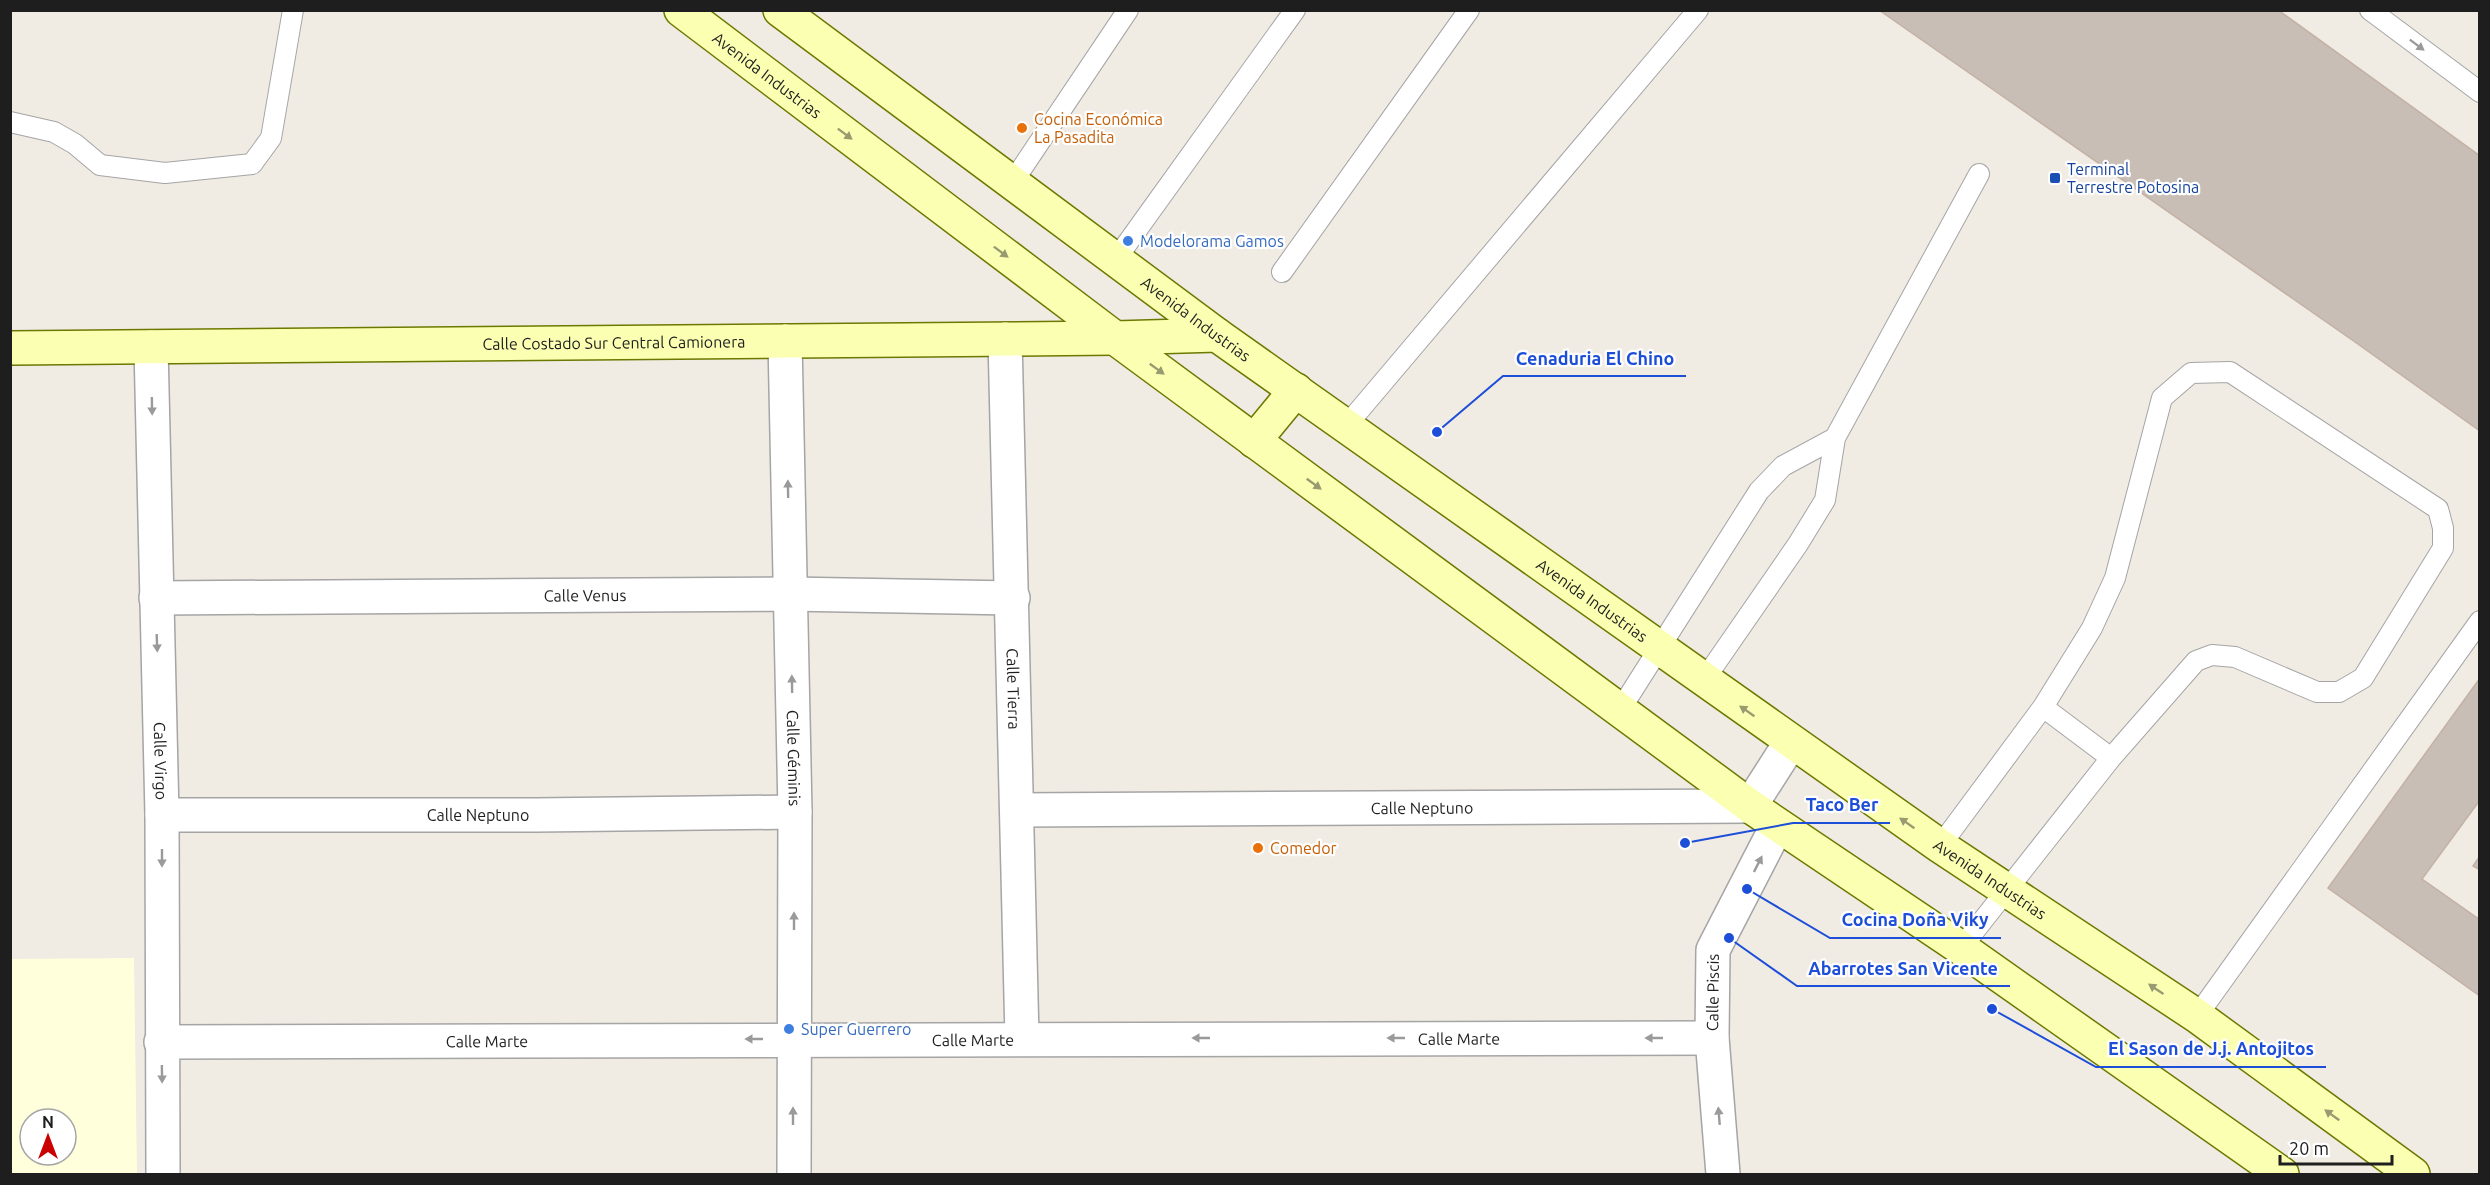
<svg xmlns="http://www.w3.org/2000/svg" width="2490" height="1185" font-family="Ubuntu,sans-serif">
  <rect width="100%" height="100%" fill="#f0ebe3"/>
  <path fill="#ffffdc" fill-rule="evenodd" d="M134,958l3,216h-126v-215zM30,1119h36v36h-36z"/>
  <path fill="#c8beb6" stroke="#c3b1a4" stroke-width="1.5" d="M1879,10h399l202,146v275l-125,-89z
    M2480,678v122l-58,79 58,41v76l-152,-108z
    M2480,856v14l-7,-4z"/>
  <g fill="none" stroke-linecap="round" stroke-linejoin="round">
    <defs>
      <path id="lane" d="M2370,10l110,82
        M10,122l44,10 21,12 25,21 65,8 87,-9 19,-26 22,-128
        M1012,183l116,-173
        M1116,259l179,-249
        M1282,272l187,-262
        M1346,426l352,-416
        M1704,680l94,-136 27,-44 10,-62 144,-264
        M2043,707l68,51
        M1620,710l139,-219 24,-25 52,-28
        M1940,846l103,-139 49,-79 23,-50 47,-180 29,-25 39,-1 208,137 5,19v20l-80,130 -24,14h-22l-82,-35 -23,-2 -16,6 -85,97 -150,190
        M2197,1016l283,-395"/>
      <g id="street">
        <path id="s1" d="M1005,339l17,699"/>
        <path id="s2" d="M785,341l10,471 -1,362"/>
        <path id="s3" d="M151,347l11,468 1,359"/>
        <path id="s4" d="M156,598l633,-4 224,4"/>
        <path id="s5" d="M1017,810l733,-4 41,-64"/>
        <path id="s6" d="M162,815h374l259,-3"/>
        <path id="s7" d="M161,1042l1551,-4"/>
        <path id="s8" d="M1723,1174l-11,-136 1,-88 64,-124"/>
      </g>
      <g id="secondary">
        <path id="s9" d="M681,10l434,328 635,468 211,142 321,226"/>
        <path id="s10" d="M780,10l437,325 723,511 257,170 216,158"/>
        <path id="s11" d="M10,348l1105,-10 102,-3"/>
        <path d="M1254,441l42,-51"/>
      </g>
    </defs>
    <use href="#lane" stroke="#a5a5a5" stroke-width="22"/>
    <use href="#street" stroke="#a5a5a5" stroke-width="36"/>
    <use href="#secondary" stroke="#6c7900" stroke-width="36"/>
    <use href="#lane" stroke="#fff" stroke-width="20"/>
    <use href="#street" stroke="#fff" stroke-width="33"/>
    <use href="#secondary" stroke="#fbffb2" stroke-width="33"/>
  </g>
  <defs><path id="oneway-solid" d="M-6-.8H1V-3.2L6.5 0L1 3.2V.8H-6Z" transform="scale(1.5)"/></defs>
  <g fill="#9a9a9a">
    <use href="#oneway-solid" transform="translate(2417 45) rotate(37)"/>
    <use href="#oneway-solid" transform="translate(152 406) rotate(89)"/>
    <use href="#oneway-solid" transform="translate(788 489) rotate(-91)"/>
    <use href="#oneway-solid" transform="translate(157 643) rotate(88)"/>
    <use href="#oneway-solid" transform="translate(792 684) rotate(-91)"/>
    <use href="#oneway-solid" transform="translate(162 858) rotate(90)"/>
    <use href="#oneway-solid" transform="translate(1758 864) rotate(-63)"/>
    <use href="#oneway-solid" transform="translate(794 921) rotate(-90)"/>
    <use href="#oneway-solid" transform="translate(1201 1038) rotate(180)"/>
    <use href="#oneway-solid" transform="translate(1396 1038) rotate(180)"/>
    <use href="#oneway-solid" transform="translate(1654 1038) rotate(180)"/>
    <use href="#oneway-solid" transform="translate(754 1039) rotate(180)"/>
    <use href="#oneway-solid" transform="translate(162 1074) rotate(89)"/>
    <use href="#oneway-solid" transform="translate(793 1116) rotate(-90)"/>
    <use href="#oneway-solid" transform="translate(1719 1116) rotate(-95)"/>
  </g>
  <g fill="#989a6f">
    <use href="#oneway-solid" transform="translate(845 134) rotate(37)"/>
    <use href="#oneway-solid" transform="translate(1001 252) rotate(37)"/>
    <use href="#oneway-solid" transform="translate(1157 369) rotate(36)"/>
    <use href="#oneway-solid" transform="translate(1314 484) rotate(36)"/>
    <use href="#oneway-solid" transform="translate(1747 711) rotate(-145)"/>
    <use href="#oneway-solid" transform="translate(1907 823) rotate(-145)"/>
    <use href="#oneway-solid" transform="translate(2156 989) rotate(-146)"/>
    <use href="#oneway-solid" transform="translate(2332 1115) rotate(-144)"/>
  </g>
  <g fill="#e8710a" stroke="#fff" stroke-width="2">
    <circle cx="1022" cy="128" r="6"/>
    <circle cx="1258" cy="848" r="6"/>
  </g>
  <rect fill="#1a4fb4" stroke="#fff" stroke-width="2" x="2049" y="172" width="12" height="12" rx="3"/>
  <g fill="#3f7fe0" stroke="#fff" stroke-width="2">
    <circle cx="1128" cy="241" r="6"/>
    <circle cx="789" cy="1029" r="6"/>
  </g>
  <g text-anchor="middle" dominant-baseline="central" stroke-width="4.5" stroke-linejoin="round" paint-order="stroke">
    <g font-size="16" fill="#1e1e1e" stroke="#fff">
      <text stroke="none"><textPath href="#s9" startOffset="108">Avenida Industrias</textPath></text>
      <text stroke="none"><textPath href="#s10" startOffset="518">Avenida Industrias</textPath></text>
      <text stroke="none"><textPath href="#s11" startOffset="604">Calle Costado Sur Central Camionera</textPath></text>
      <text stroke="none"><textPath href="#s4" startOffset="429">Calle Venus</textPath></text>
      <text stroke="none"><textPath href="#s10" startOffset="1004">Avenida Industrias</textPath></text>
      <text stroke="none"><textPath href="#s1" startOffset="350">Calle Tierra</textPath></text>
      <text stroke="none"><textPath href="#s2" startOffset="417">Calle Géminis</textPath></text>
      <text stroke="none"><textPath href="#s3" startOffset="414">Calle Virgo</textPath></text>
      <text stroke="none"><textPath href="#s5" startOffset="405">Calle Neptuno</textPath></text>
      <text stroke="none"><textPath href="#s6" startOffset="316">Calle Neptuno</textPath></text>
      <text stroke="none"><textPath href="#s10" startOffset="1490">Avenida Industrias</textPath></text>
      <text stroke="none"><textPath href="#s8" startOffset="182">Calle Piscis</textPath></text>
      <text stroke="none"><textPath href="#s7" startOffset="812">Calle Marte</textPath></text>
      <text stroke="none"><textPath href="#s7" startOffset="1298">Calle Marte</textPath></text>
      <text stroke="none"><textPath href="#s7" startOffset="326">Calle Marte</textPath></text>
    </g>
    <g font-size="16" fill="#c56008" stroke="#fff" text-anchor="start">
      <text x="1034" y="119">Cocina Económica<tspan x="1034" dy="18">La Pasadita</tspan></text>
      <text x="1270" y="848">Comedor</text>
    </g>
    <g font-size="16" fill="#164399" stroke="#fff" text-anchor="start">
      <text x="2067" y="169">Terminal<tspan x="2067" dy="18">Terrestre Potosina</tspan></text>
    </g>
    <g font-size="16" fill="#366cbe" stroke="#fff" text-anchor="start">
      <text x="1140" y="241">Modelorama Gamos</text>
      <text x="801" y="1029">Super Guerrero</text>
    </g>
  </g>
  <path fill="none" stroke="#1d4ed8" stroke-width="2" d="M1437 432L1503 376H1686M1685 843L1793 823H1890M1747 889L1830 938H2001M1729 938L1797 986H2010M1992 1009L2096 1067H2326"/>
  <g fill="#1d4ed8" stroke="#fff" stroke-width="2">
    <circle cx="1437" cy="432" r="6"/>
    <circle cx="1685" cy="843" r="6"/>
    <circle cx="1747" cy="889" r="6"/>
    <circle cx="1729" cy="938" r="6"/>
    <circle cx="1992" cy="1009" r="6"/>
  </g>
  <g font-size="18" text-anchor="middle" font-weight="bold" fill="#1d4ed8" stroke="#fff" stroke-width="4.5" stroke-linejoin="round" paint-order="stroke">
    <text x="1595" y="365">Cenaduria El Chino</text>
    <text x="1842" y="811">Taco Ber</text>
    <text x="1915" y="926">Cocina Doña Viky</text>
    <text x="1903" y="975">Abarrotes San Vicente</text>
    <text x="2211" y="1055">El Sason de J.j. Antojitos</text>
  </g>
  <rect width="2490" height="1185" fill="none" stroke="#1e1e1e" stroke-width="24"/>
  <g transform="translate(48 1137)"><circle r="28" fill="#ffffff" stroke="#a5a5a5" stroke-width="1.5"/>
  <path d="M0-4.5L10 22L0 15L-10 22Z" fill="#cb0100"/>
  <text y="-9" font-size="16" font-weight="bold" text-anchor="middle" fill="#1e1e1e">N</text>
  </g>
  <path d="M2280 1155v9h112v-9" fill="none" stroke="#1e1e1e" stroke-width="3"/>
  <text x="2289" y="1155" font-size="18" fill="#1e1e1e" stroke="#ffffff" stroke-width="4.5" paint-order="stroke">20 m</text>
</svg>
